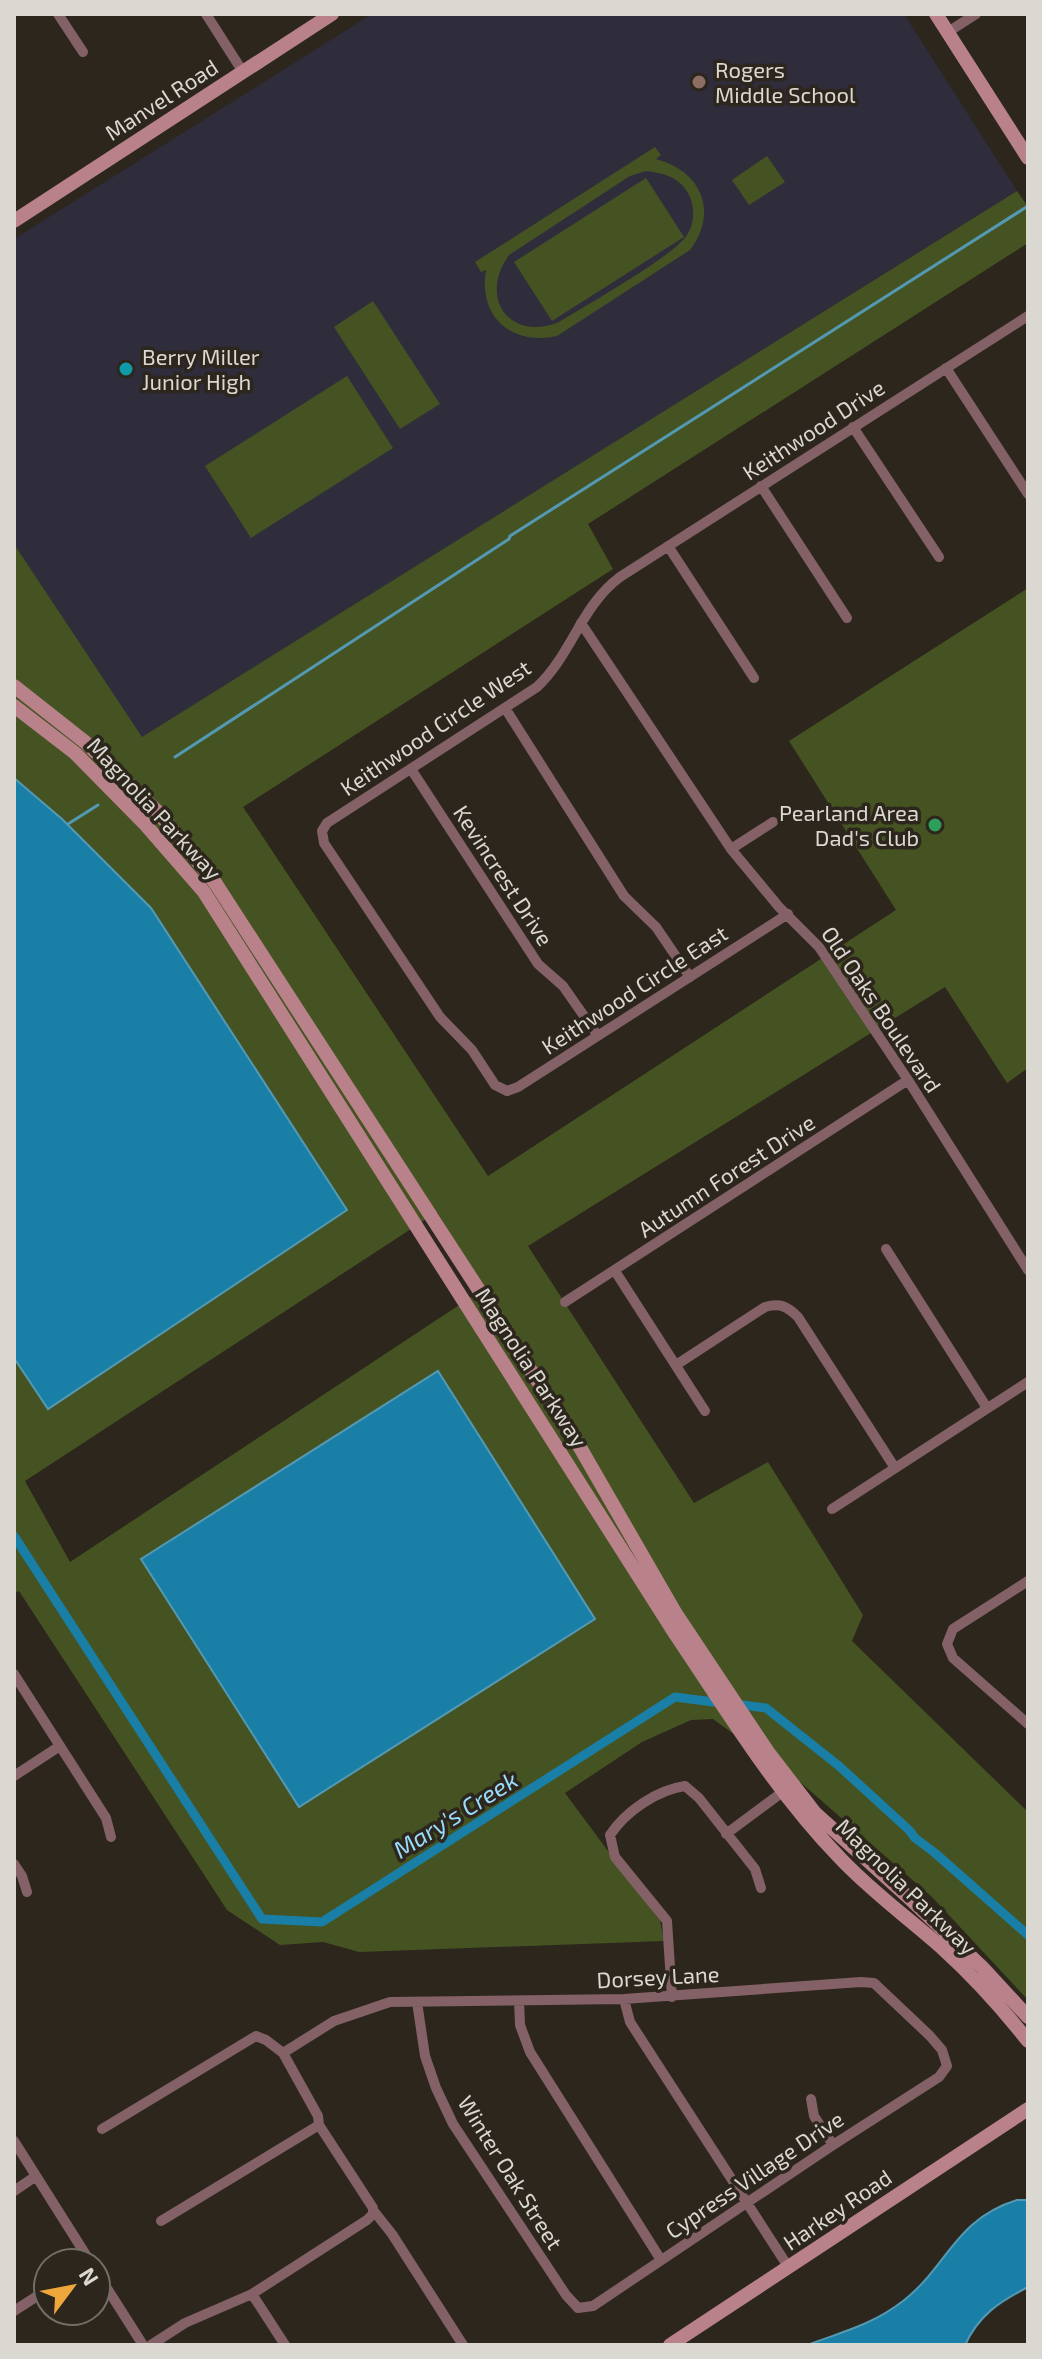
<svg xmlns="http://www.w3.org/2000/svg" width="1042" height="2359" font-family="'Exo 2',sans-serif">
  <rect width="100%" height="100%" fill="#2c261d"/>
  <path fill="#2f2c3c" d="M372,14h532l113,177 -876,547 -127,-194v-305z"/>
  <path fill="#455322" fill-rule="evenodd" d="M655,147l6,8 -5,4c45,12 63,52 34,91l-133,86c-45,10 -79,-19 -71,-66l-5,2 -6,-10zM646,171c17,2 33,6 42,22 7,12 7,30 -1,42 -13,21 -102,71 -128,87 -49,20 -81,-24 -50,-67l121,-79z
    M767,156l18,26 -36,23 -17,-25z
    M646,178l38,59 -132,84 -38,-59z
    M1017,191l11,16v36l-440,281 25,45 -370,238 245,369 408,-266 -107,-169 239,-153v480l-21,15 -62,-96 -417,259 166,257 74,-41 95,153 -11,26 176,171v188l-96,-103 -132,-115 -87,-63 -22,1 -49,22 -77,51 95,128 4,20 -305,11 -36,-10 -43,3 -53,-35 -208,-319 -5,2v-1049l128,193zM437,1212l48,76 -415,274 -45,-81z
    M373,301l67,103 -40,25 -66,-102z
    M347,376l46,72 -142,90 -46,-72z"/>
  <path fill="#1a7fa6" stroke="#5499b3" stroke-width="2" d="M14,778l48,41 89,89 196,302 -299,199 -34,-51z
    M438,1371l157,248 -296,188 -158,-248z
    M1017,2200h11v87c-29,15 -49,28 -63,58h-158c35,-13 65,-20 96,-44 44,-34 52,-82 114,-101z"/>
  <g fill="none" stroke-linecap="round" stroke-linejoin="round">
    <path stroke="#5499b3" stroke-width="3" d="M175,757l334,-218 1,-3 518,-330
      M68,824l30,-19"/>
    <path stroke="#1a7fa6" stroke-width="9" d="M14,1536l248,383 60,3 353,-225 46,6
      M735,1704l31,4 73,58 70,64 6,8 20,15 93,82"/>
    <path stroke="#846166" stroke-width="10" d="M58,14l25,38
      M206,14l37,58
      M948,32l28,-18
      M946,368l82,126
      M853,427l86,130
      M761,486l86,132
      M668,546l86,132
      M581,623l150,226 48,58 40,40 89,133 120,190
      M505,708l119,188 32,31 34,50
      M411,769l127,195 25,22 35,50
      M731,849l42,-27
      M788,914l-270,173 -11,4 -12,-6 -23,-35 -32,-33 -116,-174 -2,-12 5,-8 210,-136c35,-33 44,-81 83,-110l408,-261
      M886,1249l101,159
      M615,1271l90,140
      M565,1302l343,-222
      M676,1365l89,-58c15,-4 22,-1 33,10l97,151
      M832,1509l196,-127
      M1028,1581l-75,48 -6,15 6,14 75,66
      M14,1674l92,144 5,19
      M14,1776l46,-30
      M726,1834l58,-43
      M14,1864l8,12 5,16
      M672,1997l-5,-76 -52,-64 -5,-22c16,-24 47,-45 75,-49l14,12 56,71 6,19
      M624,1999l6,23 159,246
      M519,2001l1,24 10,27 131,208
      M811,2099l3,17 19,29
      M102,2129l154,-93 10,4 17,13 51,-32 56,-19 234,-3 237,-17 13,1 56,53 12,14 5,16 -8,11 -106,68 -240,161 -15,2 -12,-13 -113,-171 -17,-36 -11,-32 -8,-54
      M14,2141l77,122
      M14,2191l22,-15
      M373,2210l19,24 71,111
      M161,2221l158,-96 -1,-9 -35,-63
      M96,2271l47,74
      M252,2294l33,51
      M14,2311l34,-22
      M151,2345l34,-22 67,-29 115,-74 6,-6v-6l-54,-83"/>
    <path stroke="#b9818a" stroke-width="14" d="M936,14l92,144
      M14,221l318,-207
      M14,686l71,56 73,70 58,72 358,553 102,177 92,138 47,61 92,83 75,71 46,50
      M14,706l61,47 69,70 60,69 470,740c52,77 101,159 166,226 31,33 67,59 101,89 31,28 61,61 87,94
      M670,2345l358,-236"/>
  </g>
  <circle fill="#8d6e63" stroke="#2c261d" stroke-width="3" cx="699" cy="82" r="8"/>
  <circle fill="#0f9aa8" stroke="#2c261d" stroke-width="3" cx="126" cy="369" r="8"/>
  <circle fill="#2e9e5b" stroke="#2c261d" stroke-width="3" cx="935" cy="825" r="8"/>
  <g text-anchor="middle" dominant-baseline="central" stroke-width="7" stroke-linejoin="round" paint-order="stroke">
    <g font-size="22" fill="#dbd7d1" stroke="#2c261d" text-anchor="start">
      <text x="715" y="69">Rogers<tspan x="715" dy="25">Middle School</tspan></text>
      <text x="142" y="356">Berry Miller<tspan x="142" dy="25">Junior High</tspan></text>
      <text x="919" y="812" text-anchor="end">Pearland Area<tspan x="919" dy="25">Dad's Club</tspan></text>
    </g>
    <g font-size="22" fill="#dbd7d1" stroke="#2c261d">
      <text transform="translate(161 99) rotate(-33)">Manvel Road</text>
      <text transform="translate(813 429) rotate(-33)">Keithwood Drive</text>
      <text transform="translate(435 727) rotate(-34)">Keithwood Circle West</text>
      <text transform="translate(155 808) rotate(47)">Magnolia Parkway</text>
      <text transform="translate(504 875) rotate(57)">Kevincrest Drive</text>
      <text transform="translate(634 989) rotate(-33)">Keithwood Circle East</text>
      <text transform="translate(882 1009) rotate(56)">Old Oaks Boulevard</text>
      <text transform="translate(726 1175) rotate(-33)">Autumn Forest Drive</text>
      <text transform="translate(532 1367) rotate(57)">Magnolia Parkway</text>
      <text transform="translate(907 1886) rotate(44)">Magnolia Parkway</text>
      <text transform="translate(658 1976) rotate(-3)">Dorsey Lane</text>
      <text transform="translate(511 2172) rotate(58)">Winter Oak Street</text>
      <text transform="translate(754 2174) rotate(-34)">Cypress Village Drive</text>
      <text transform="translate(837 2209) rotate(-34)">Harkey Road</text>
    </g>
    <g font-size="24" font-style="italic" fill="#99dcfc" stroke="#2c261d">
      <text transform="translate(455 1814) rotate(-32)">Mary's Creek</text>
    </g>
  </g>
  <rect width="1042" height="2359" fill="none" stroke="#dbd7d1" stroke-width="32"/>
  <g transform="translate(72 2287) rotate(58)"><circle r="38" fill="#2c261d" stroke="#726d65" stroke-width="2"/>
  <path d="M0-6L14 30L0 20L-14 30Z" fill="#eea73c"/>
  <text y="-12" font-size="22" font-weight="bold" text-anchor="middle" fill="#dbd7d1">N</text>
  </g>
</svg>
